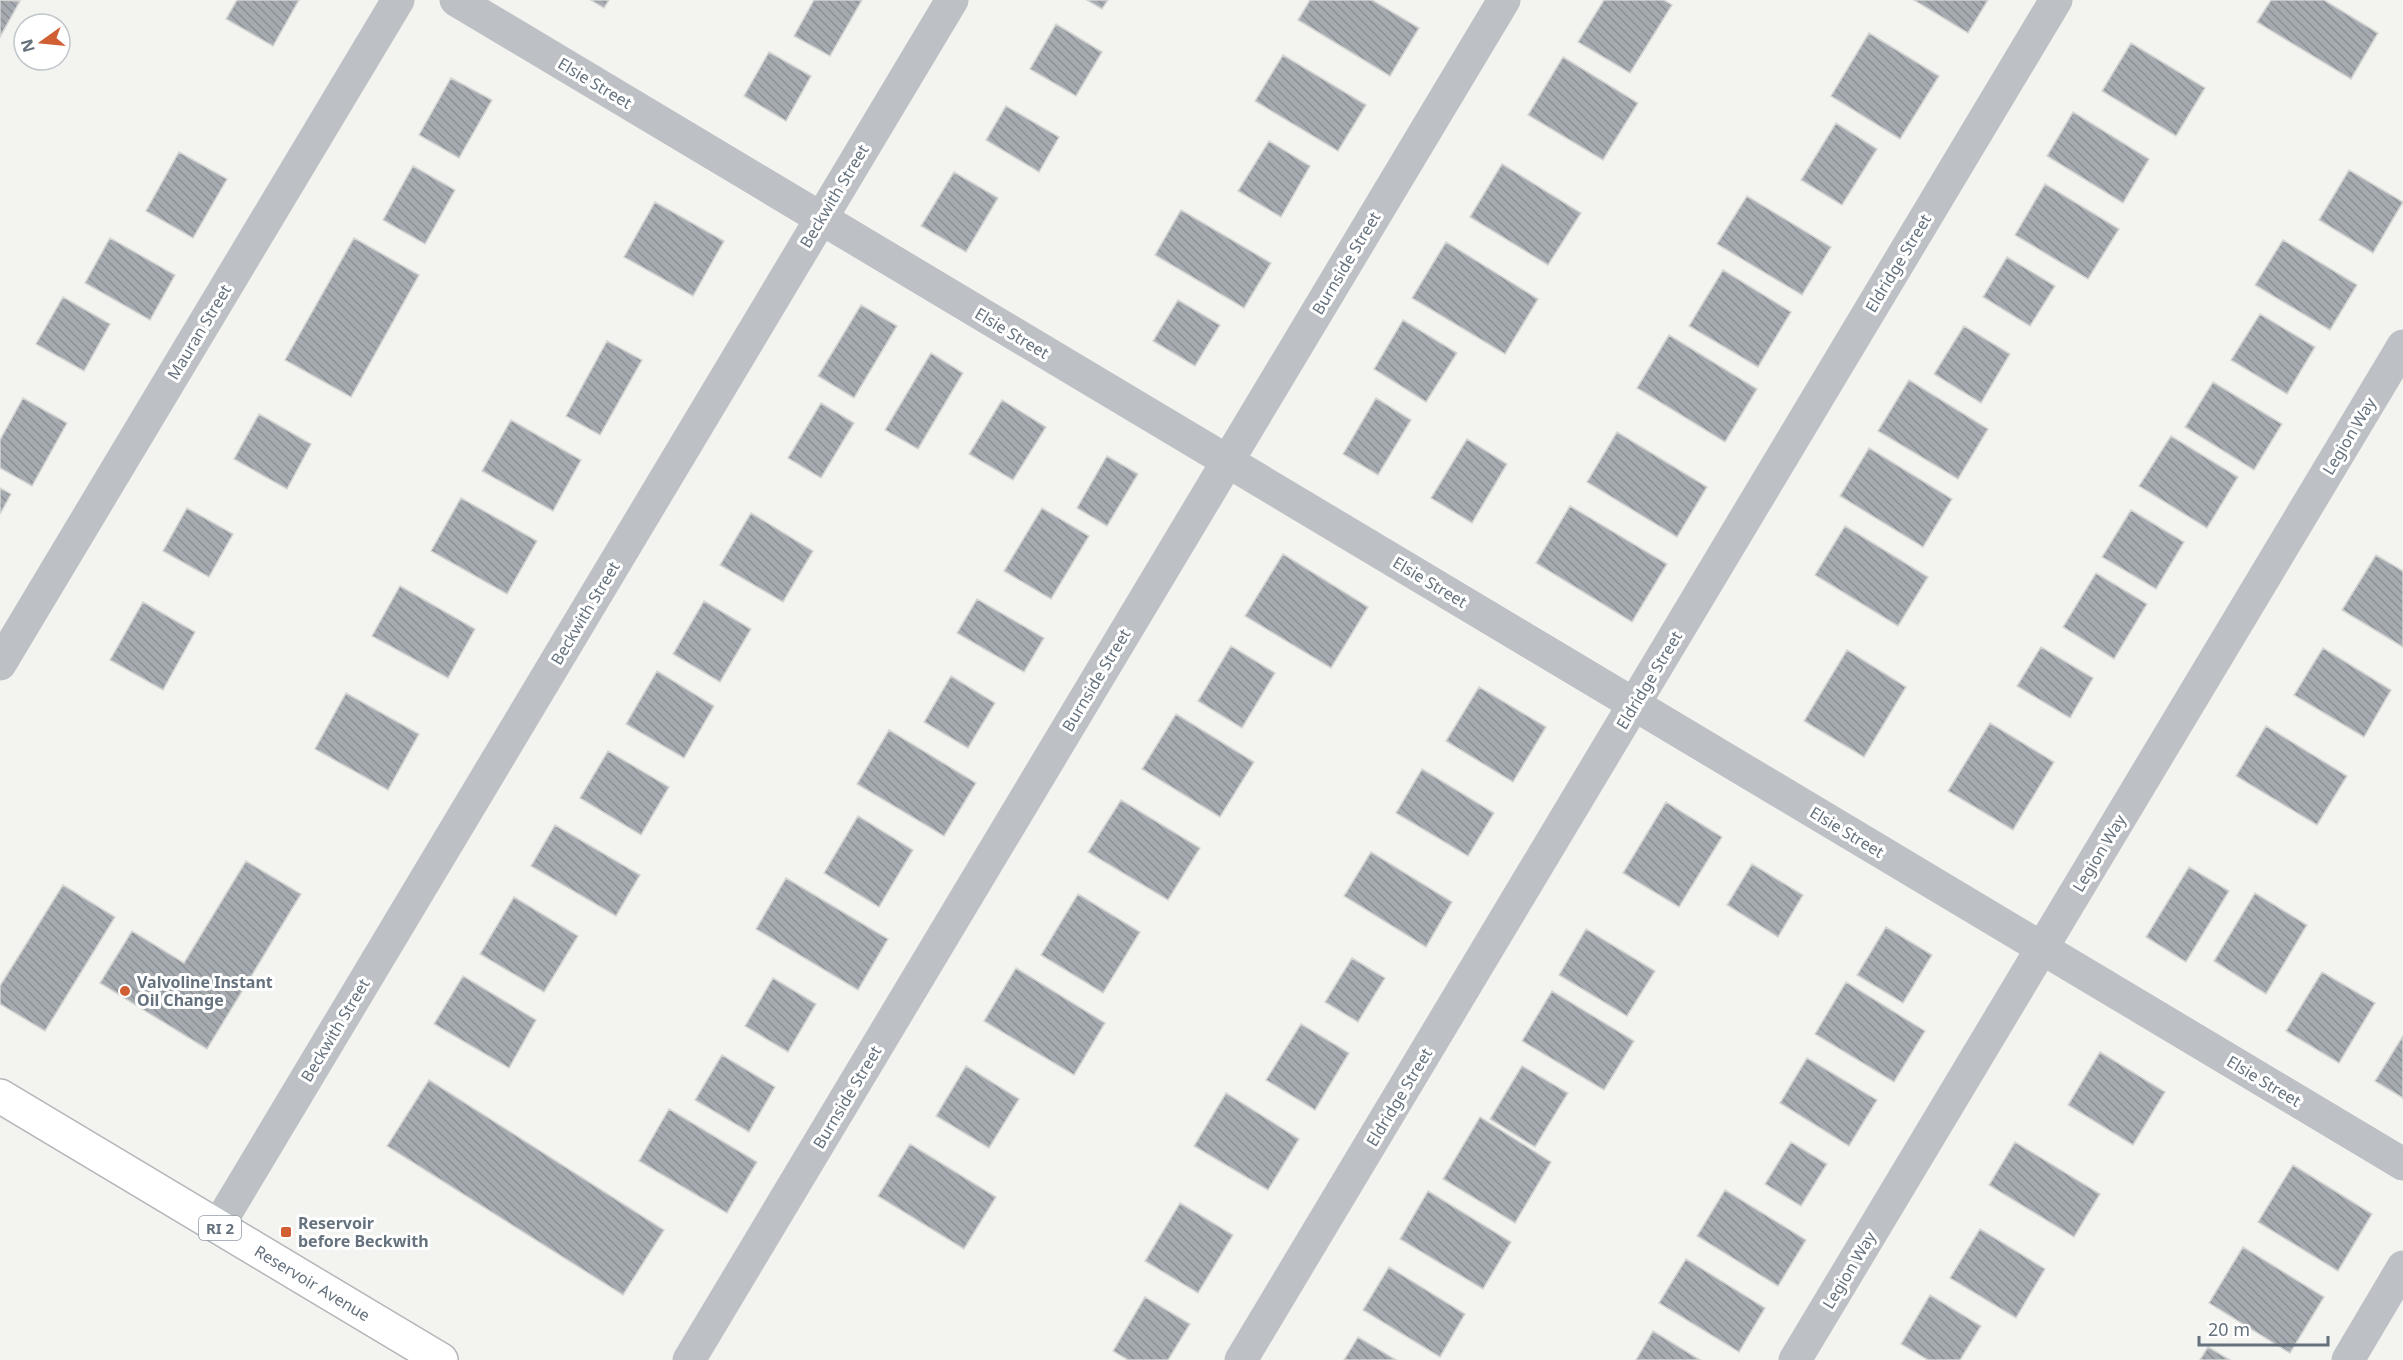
<svg xmlns="http://www.w3.org/2000/svg" width="2403" height="1360" font-family="'Noto Sans',sans-serif">
  <defs>
    <pattern id="building-back-hatch" width="6" height="6" patternUnits="userSpaceOnUse" patternTransform="scale(1.5)"><rect width="6" height="6" fill="#a5abb0"/><path d="M-1 5l2 2M0 0l6 6M5-1l2 2" fill="none" stroke="#8a9094"/></pattern>
  </defs>
  <rect width="100%" height="100%" fill="#f3f3f0"/>
  <path fill="url(#building-back-hatch)" stroke="#d4d5d3" stroke-width="1.5" d="M0,0l20,1 -20,36z
    M237,0h62l-26,46 -47,-27z
    M591,0h18l-5,8z
    M814,0h48l-32,56 -36,-20z
    M1087,0h21l-6,9z
    M1310,0h62l47,28 -29,48 -92,-56z
    M1604,0h60l8,5 -42,68 -52,-31z
    M1914,0h74l-20,33z
    M2271,0h53l54,33 -27,46 -94,-57z
    M1056,24l46,28 -26,44 -46,-27z
    M1869,33l70,43 -39,63 -69,-43z
    M2131,43l74,45 -29,48 -74,-45z
    M769,52l42,24 -25,45 -42,-25z
    M1283,55l83,50 -28,46 -83,-50z
    M1563,57l75,46 -35,57 -75,-45z
    M451,78l41,22 -33,58 -40,-23z
    M1006,106l53,31 -20,35 -53,-32z
    M2073,112l76,47 -26,44 -76,-47z
    M1836,123l41,26 -35,56 -41,-25z
    M1269,141l41,25 -29,51 -43,-26z
    M179,152l48,27 -34,59 -47,-27z
    M1502,164l79,49 -33,52 -78,-48z
    M413,166l42,24 -30,54 -42,-24z
    M2349,170l54,32 -30,51 -54,-33z
    M954,172l44,26 -32,54 -45,-26z
    M2045,184l74,45 -31,50 -73,-44z
    M1747,196l84,51 -29,48 -85,-51z
    M655,202l69,39 -31,55 -69,-39z
    M1181,210l90,53 -27,45 -89,-53z
    M110,238l65,37 -25,45 -65,-37z
    M354,238l65,37 -68,122 -66,-37z
    M2283,240l74,45 -27,45 -75,-45z
    M1446,242l92,57 -33,55 -93,-56z
    M2007,257l48,29 -25,40 -47,-29z
    M1723,270l68,42 -33,55 -69,-41z
    M63,297l47,27 -26,47 -48,-27z
    M1178,300l42,25 -25,41 -42,-25z
    M861,305l36,21 -43,72 -36,-22z
    M2260,314l55,33 -28,47 -56,-34z
    M1403,320l54,33 -31,49 -52,-33z
    M1964,326l46,28 -29,49 -47,-29z
    M1669,335l88,54 -32,53 -88,-54z
    M607,341l35,19 -42,75 -34,-19z
    M931,353l32,20 -45,76 -33,-19z
    M1909,380l79,49 -30,50 -80,-48z
    M2213,382l69,42 -28,46 -69,-43z
    M23,398l44,25 -35,63 -32,-18v-28z
    M1376,398l35,22 -33,55 -35,-21z
    M1002,400l44,27 -33,53 -44,-26z
    M821,403l33,20 -33,55 -33,-20z
    M259,414l52,30 -24,45 -53,-30z
    M511,420l70,40 -28,51 -71,-40z
    M1617,432l90,55 -30,50 -90,-55z
    M2171,436l67,41 -31,51 -68,-42z
    M1467,439l40,25 -35,59 -41,-25z
    M1869,448l83,51 -29,48 -83,-51z
    M1107,456l31,18 -31,52 -30,-18z
    M0,488l11,6 -11,20z
    M461,498l76,43 -30,53 -76,-43z
    M1570,506l97,58 -35,58 -96,-59z
    M187,508l46,26 -24,43 -46,-26z
    M1042,508l47,28 -38,63 -47,-28z
    M2131,510l53,32 -28,47 -54,-32z
    M751,513l62,38 -30,51 -63,-37z
    M1845,526l83,51 -30,49 -83,-51z
    M1283,554l85,53 -37,61 -86,-52z
    M2376,555l27,16v76l-61,-37z
    M2096,573l51,31 -33,55 -51,-32z
    M400,586l75,43 -27,49 -76,-42z
    M977,599l67,39 -20,34 -67,-39z
    M704,601l47,28 -31,53 -47,-28z
    M143,602l52,30 -32,58 -53,-30z
    M1231,646l44,27 -33,55 -44,-27z
    M2041,647l52,31 -23,40 -53,-32z
    M2323,648l68,42 -27,47 -70,-42z
    M1847,650l59,37 -42,70 -60,-36z
    M657,671l57,35 -30,52 -58,-34z
    M951,676l44,27 -27,45 -44,-26z
    M1479,687l67,40 -33,55 -67,-41z
    M346,693l73,41 -31,56 -73,-41z
    M1176,714l78,48 -34,55 -78,-48z
    M1990,723l64,39 -41,68 -65,-39z
    M2266,726l81,50 -30,49 -81,-49z
    M889,730l87,53 -32,53 -87,-52z
    M608,751l61,36 -28,48 -61,-37z
    M1422,769l72,44 -26,43 -72,-43z
    M1121,800l79,48 -32,52 -80,-48z
    M1666,802l56,35 -43,70 -56,-34z
    M858,816l55,34 -34,57 -55,-34z
    M555,825l85,50 -24,41 -85,-50z
    M1371,852l81,50 -26,45 -82,-51z
    M246,861l55,33 -94,155 -107,-66 32,-52 52,32z
    M1752,864l51,31 -25,42 -51,-32z
    M2189,867l40,24 -43,71 -40,-25z
    M786,878l102,61 -30,51 -102,-61z
    M63,885l52,32 -70,114 -45,-27v-18z
    M2255,893l52,32 -41,69 -52,-33z
    M1078,894l62,38 -37,61 -62,-38z
    M514,897l64,39 -34,56 -64,-38z
    M1886,927l46,28 -29,48 -46,-28z
    M1586,929l69,42 -28,45 -68,-41z
    M1352,958l33,20 -27,44 -33,-20z
    M1016,968l89,55 -31,52 -90,-54z
    M2322,972l53,31 -36,60 -53,-32z
    M463,976l73,44 -27,48 -75,-44z
    M773,978l43,26 -28,48 -43,-26z
    M1846,982l79,49 -31,51 -79,-48z
    M1552,991l82,50 -30,49 -82,-49z
    M1301,1024l48,29 -34,57 -49,-30z
    M2403,1036v62l-28,-17z
    M2100,1052l65,40 -32,53 -65,-40z
    M722,1055l53,32 -26,45 -54,-32z
    M1807,1058l70,42 -28,46 -69,-43z
    M966,1066l53,33 -30,49 -53,-32z
    M1522,1066l46,27 -33,54 -45,-28z
    M429,1080l235,150 -41,65 -236,-149z
    M1226,1093l73,46 -31,51 -74,-44z
    M669,1109l88,53 -30,51 -88,-52z
    M1480,1117l71,45 -36,61 -72,-44z
    M1791,1142l36,22 -26,42 -36,-22z
    M2015,1142l85,52 -26,43 -85,-52z
    M910,1144l86,53 -32,52 -86,-53z
    M2293,1165l79,49 -34,57 -80,-49z
    M1725,1190l81,50 -28,46 -81,-50z
    M1428,1191l83,51 -28,47 -83,-50z
    M1180,1203l53,32 -35,58 -53,-32z
    M1980,1229l65,40 -29,49 -66,-40z
    M2243,1247l81,50 -34,56 -81,-50z
    M1686,1259l79,49 -26,44 -80,-49z
    M1389,1267l76,47 -25,43 -77,-47z
    M1930,1295l51,31 -21,34h-32l-27,-16z
    M1145,1297l45,27 -22,36h-40l-15,-9z
    M1653,1331l47,29h-64z
    M1358,1337l38,23h-52z
    M2208,1347l22,13h-30z"/>
  <g fill="none" stroke-linecap="round" stroke-linejoin="round">
    <defs>
      <g id="primary">
        <path id="s1" d="M0,1096l441,264"/>
      </g>
    </defs>
    <use href="#primary" stroke="#b3b6b9" stroke-width="36"/>
    <path stroke="#bdc0c4" stroke-width="33" d="M456,0l1947,1164
      M0,664l398,-664
      M218,1226l734,-1226
      M689,1360l815,-1360
      M1241,1360l815,-1360
      M1795,1360l608,-1014
      M2348,1360l55,-93"/>
    <use href="#primary" stroke="#fff" stroke-width="33"/>
  </g>
  <g fill="#d05f33" stroke="#fff" stroke-width="2">
    <circle cx="125" cy="991" r="6"/>
    <rect x="280" y="1226" width="12" height="12" rx="3"/>
  </g>
  <g text-anchor="middle" dominant-baseline="central" stroke-width="6" stroke-linejoin="round" paint-order="stroke">
    <rect fill="#fff" stroke="#939ca5" stroke-width="1.5" x="199" y="1216" width="42" height="24" rx="4.5"/>
    <g font-size="15" font-weight="bold" fill="#65727e">
      <text x="220" y="1228">RI 2</text>
    </g>
    <g font-size="16" fill="#65727e" stroke="#fff">
      <text transform="translate(595 83) rotate(31)">Elsie Street</text>
      <text transform="translate(834 196) rotate(-59)">Beckwith Street</text>
      <text transform="translate(1346 263) rotate(-59)">Burnside Street</text>
      <text transform="translate(1898 263) rotate(-59)">Eldridge Street</text>
      <text transform="translate(199 332) rotate(-59)">Mauran Street</text>
      <text transform="translate(1012 333) rotate(31)">Elsie Street</text>
      <text transform="translate(2349 436) rotate(-59)">Legion Way</text>
      <text transform="translate(1430 582) rotate(31)">Elsie Street</text>
      <text transform="translate(585 613) rotate(-59)">Beckwith Street</text>
      <text transform="translate(1096 680) rotate(-59)">Burnside Street</text>
      <text transform="translate(1649 680) rotate(-59)">Eldridge Street</text>
      <text transform="translate(1847 832) rotate(31)">Elsie Street</text>
      <text transform="translate(2099 853) rotate(-59)">Legion Way</text>
      <text transform="translate(335 1030) rotate(-59)">Beckwith Street</text>
      <text transform="translate(2264 1081) rotate(31)">Elsie Street</text>
      <text transform="translate(847 1097) rotate(-59)">Burnside Street</text>
      <text transform="translate(1399 1097) rotate(-59)">Eldridge Street</text>
      <text transform="translate(1849 1270) rotate(-59)">Legion Way</text>
      <text stroke="none"><textPath href="#s1" startOffset="364">Reservoir Avenue</textPath></text>
    </g>
    <g font-size="16" font-weight="bold" fill="#65727e" stroke="#fff" text-anchor="start">
      <text x="137" y="982">Valvoline Instant<tspan x="137" dy="18">Oil Change</tspan></text>
      <text x="298" y="1223">Reservoir<tspan x="298" dy="18">before Beckwith</tspan></text>
    </g>
  </g>
  <g transform="translate(42 42) rotate(255)"><circle r="28" fill="#ffffff" stroke="#c1c7cb" stroke-width="1.5"/>
  <path d="M0-4.5L10 22L0 15L-10 22Z" fill="#d05f33"/>
  <text y="-9" font-size="16" font-weight="bold" text-anchor="middle" fill="#65727e">N</text>
  </g>
  <path d="M2199 1336v9h129v-9" fill="none" stroke="#65727e" stroke-width="3"/>
  <text x="2208" y="1336" font-size="18" fill="#65727e" stroke="#ffffff" stroke-width="4.5" paint-order="stroke">20 m</text>
</svg>
